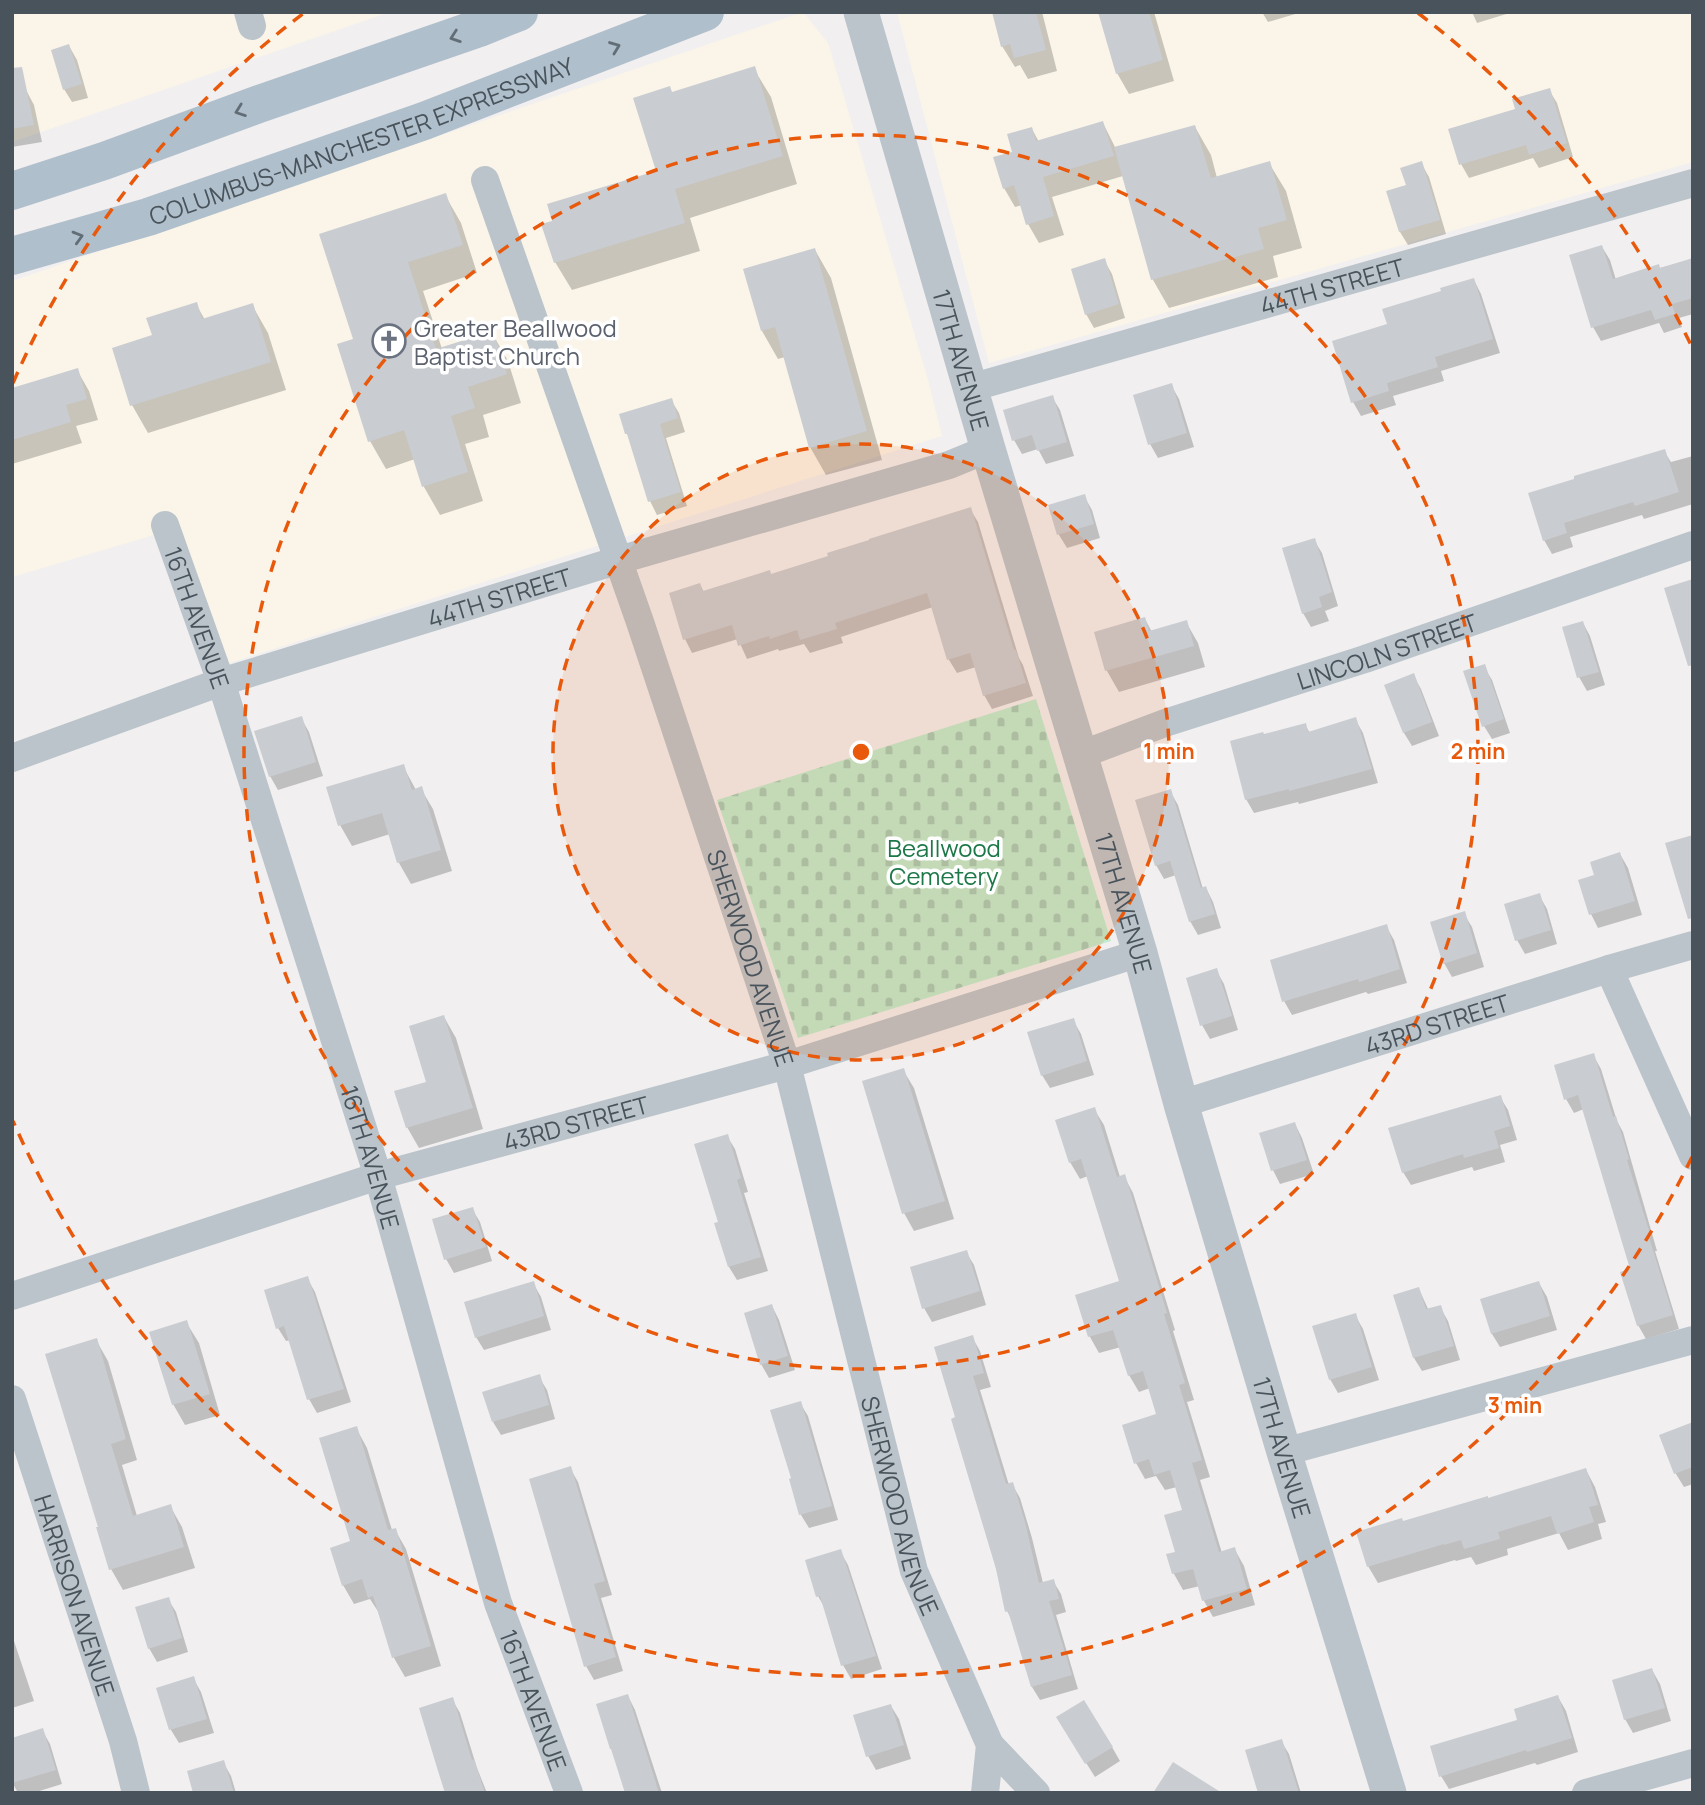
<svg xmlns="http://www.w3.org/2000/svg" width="1705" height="1805" font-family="Manrope,sans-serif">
  <defs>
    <pattern id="cemetery-stones" width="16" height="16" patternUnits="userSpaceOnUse" patternTransform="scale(1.75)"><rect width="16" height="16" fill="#c0ecd0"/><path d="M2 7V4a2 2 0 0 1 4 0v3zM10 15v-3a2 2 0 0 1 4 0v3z" fill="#a6ccb5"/></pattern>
  </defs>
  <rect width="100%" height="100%" fill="#f1efef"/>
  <path fill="#fbf5e9" d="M12,12h378l-378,130z
    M803,12l25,31 100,337 14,56 -719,229 -42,-138 -169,50v-296z
    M897,12h796v150l-704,201z"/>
  <path fill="url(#cemetery-stones)" d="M1036,699l75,242 -313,97 -81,-238z"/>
  <path fill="#0003" d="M993,12h49l15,59 -29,8 -8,-14 -5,2 -13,-21z
    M1099,12h55l20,69 -45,13 -12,-21z
    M1262,12h40l-34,10z
    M1472,12h41l-36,11z
    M69,46l8,14 11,38 -16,4 -8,-13z
    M754,69l17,28 26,87 -107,34 10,33 -128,39 -17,-28 -1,-40 104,-50 14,-78z
    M25,88l9,17 8,37 -30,5v-56z
    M1549,90l8,13 16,54 -34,11 -6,-10 -64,20 -8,-14 56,-54z
    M1103,123l13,26 79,-22 16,28 6,23 52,-15 17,28 16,57 -29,8 5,21 -109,31 -16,-28 -30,-104 -71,21 12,38 -25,8 -11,-19 -6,-19 -7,2 -11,-19 10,-35 18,-24 7,13z
    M1421,163l8,14 17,57 -38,11 -8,-13 8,-45z
    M445,195l16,28 16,50 -54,18 19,58 50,-16 16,28 13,42 -38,12 6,22 -24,7 18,57 -43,14 -16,-28 -9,-28 -29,10 -16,-28 -15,-101z
    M1602,247l8,13 6,20 77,-21v55l-14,4 3,9 -18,6 -5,-10 -58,18 -8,-14z
    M815,250l16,28 51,182 -56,15 -16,-28 -25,-90 -7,2 -16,-28z
    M1104,260l8,14 13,44 -31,10 -8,-14z
    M1474,280l7,14 19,59 -59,18 3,10 -51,15 3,9 -35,11 -8,-14 -19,-60 55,-17 54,-33z
    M196,304l9,16 47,-15 16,28 18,57 -138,43 -16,-28 22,-68z
    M77,370l12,21 9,29 -22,6 6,17 -70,21v-74z
    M1171,385l8,14 15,48 -36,11 -8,-14 -15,-48z
    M1052,397l8,13 14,46 -28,8 -8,-15 -16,5 -8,-14z
    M671,400l8,13 6,19 -19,6 21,68 -30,9 -7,-14 -19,-60z
    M1664,451l7,11 22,-6v48l-49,15 -2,-4 -72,22 3,10 -21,7 -8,-14 -14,-46z
    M1084,496l8,14 8,28 -33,10 -8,-13 -9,-29z
    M970,509l8,13 41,136 4,7 10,31 -41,13 -8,-14 -8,-28 -19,6 -8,-13 -16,-53 -92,30 2,6 -33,10 -6,-9 -25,7 -1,-2 -31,10 -9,-20 -46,14 -7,-14 15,-54 4,7 67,-16z
    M1314,540l8,13 16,53 -13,5 4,10 -18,6 -8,-14z
    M1145,619l7,13 34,-10 12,21 7,24 -86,25 -12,-21 -11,-38z
    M1583,623l7,13 15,49 -18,6 -8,-14 -15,-49z
    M1484,667l8,13 18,53 -18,6 -8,-13z
    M1413,675l8,14 18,47 -27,10 -8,-13 -18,-47z
    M301,718l8,14 14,44 -45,14 -8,-14z
    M1355,719l8,14 15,50 -79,21 -1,-2 -44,11 -8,-14 17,-63 42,-11 5,8z
    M403,766l13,24 5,-1 12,20 19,62 -41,13 -12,-21 -9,-29 -38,12 -12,-21z
    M1170,791l8,14 25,84 3,-1 7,14 8,26 -23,7 -8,-14 -14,-46 -12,4 -8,-14z
    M1620,854l8,14 14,47 -44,13 -7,-14 5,-38z
    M1539,895l8,14 10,35 -32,10 -8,-14z
    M1464,914l8,13 12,40 -32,10 -8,-14z
    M1386,926l8,14 13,43 -39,11 -2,-2 -74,23 -8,-14z
    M1216,970l8,14 14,46 -28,9 -8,-14z
    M444,1017l12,21 27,91 -64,19 -12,-21 21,-44z
    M1073,1020l8,14 13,41 -44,13 -8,-13z
    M1593,1055l8,14 16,52 6,11 34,119h-2l24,78 -33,10 -8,-14 -6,-54 -48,-162 -10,4 -8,-14z
    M903,1070l11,18 40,131 -40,12 -10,-18z
    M1500,1097l8,13 9,30 -17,5 5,17 -31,9 -2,-4 -61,18 -8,-13z
    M1094,1109l10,16 16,52 4,-1 9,17 42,137 -2,1 21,69 -7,2 23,75 -10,3 22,73 13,-3 9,16 11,39 -42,12 -9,-16 -4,-15 -17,4 -9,-16 -6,-19 10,-2 6,-42 -7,-24 -12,3 -9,-14 -11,3 -9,-16 23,-48 -9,-27 -11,4 -10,-17 -8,-28 -22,6 -9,-16 -13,-41 44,-13 -33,-107 -8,3 -10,-17z
    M1295,1124l7,14 12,36 -34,10 -7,-14z
    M727,1136l8,13 13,43 -4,1 24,78 -31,9 -8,-13 -13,-43 4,-1z
    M472,1209l8,13 12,39 -38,12 -8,-14 -12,-39z
    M966,1252l8,13 12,40 -54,17 -8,-14z
    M307,1278l8,14 36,110 -34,11 -8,-14 -18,-59 -5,1 -8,-13z
    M533,1283l8,14 10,33 -67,20 -8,-13z
    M1539,1283l8,14 10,33 -57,17 -8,-13 -10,-34z
    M1419,1289l10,22 11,-4 8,14 12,39 -38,11 -8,-13z
    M772,1306l7,14 16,50 -26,8 -8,-14z
    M1355,1315l8,14 16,51 -41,13 -8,-14z
    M186,1322l13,21 21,72 -35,10 -12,-21z
    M972,1337l8,14 11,36 -11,3 29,95 3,-1 8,14 12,40 11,45 10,-2 8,13 5,18 -10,3 22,74 -38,11 -8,-13 -20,-67 -5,-9 -49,-193z
    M96,1340l12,21 29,99 -15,5 15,51 33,-10 12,21 13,41 -72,22 -12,-21z
    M539,1377l8,13 8,29 -54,16 -8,-13z
    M800,1403l8,13 30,104 -29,8 -8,-13 -10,-35z
    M1693,1424v60l-9,3 -8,-13 -15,-38z
    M356,1428l11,20 25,82h3l11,19 35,117 -36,11 -11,-19 -13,-42 -11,-17 -16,5 -11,-19 10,-42z
    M570,1468l8,14 34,113 -11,3 22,73 -29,9 -8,-14z
    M1586,1470l9,17 11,35 -8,2 4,15 -34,11 -9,-17 -52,16 1,6 -32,10 -5,-8 -15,4 -1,-1 -77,23 -10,-17 35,-43 85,-23z
    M840,1551l8,14 34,104 -31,10 -8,-14 -17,-55 -8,-14z
    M168,1599l8,13 12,40 -31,10 -8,-14z
    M12,1635l22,66 -22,7z
    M1652,1670l8,14 11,37 -38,12 -8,-14z
    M193,1678l8,14 13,41 -35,10 -8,-13 -13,-41z
    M628,1696l7,14 27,83h-35z
    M1558,1697l8,14 12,41 -41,13 -2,-2 -86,26 -8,-13 78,-55z
    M452,1699l8,14 17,55 10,25h-40z
    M891,1706l8,13 12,40 -35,11 -8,-14z
    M42,1730l8,14 12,40 -29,9h-15l-6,-11z
    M1066,1731l46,16 8,14 -25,16z
    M1281,1741l8,13 12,39h-41z
    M223,1762l8,14 5,17h-41z"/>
  <path fill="#c9ccd1" d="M992,12h44l10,38 -32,8 -4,-14 -9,3z
    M1098,12h51l14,48 -47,14z
    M69,44l13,40 -19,6 -12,-40z
    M755,66l28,90 -108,33 10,34 -131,40 -13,-39 11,-3 -5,-17 109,-33 -23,-73 37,-12 2,6z
    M22,67l12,58 -22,4v-61z
    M1550,88l17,55 -38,12 -3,-10 -67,20 -11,-36 67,-20 -3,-10z
    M1103,121l11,35 -71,21 11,39 -28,9 -12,-40 -11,4 -10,-32 19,-5 -5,-18 25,-7 4,14z
    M1195,125l16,53 59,-17 17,59 -29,8 6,21 -113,31 -37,-133z
    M1422,161l18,59 -41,12 -13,-41 20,-6 -6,-17z
    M446,193l17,52 -55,17 28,87 57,-18 14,43 -39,13 7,21 -24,8 17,56 -46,15 -18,-57 -36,12 -31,-98 16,-5 -34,-105z
    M1602,245l11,34 46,-15 1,4 33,-10v40l-21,6 3,10 -20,6 -4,-10 -60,18 -22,-73z
    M815,248l52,183 -58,17 -34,-121 -14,4 -18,-62z
    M1105,258l14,46 -34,11 -14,-46z
    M1474,278l19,61 -58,18 3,10 -51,16 2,8 -38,12 -19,-62 55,-17 -5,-15 59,-18 -1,-3z
    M197,302l5,17 51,-16 18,59 -141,44 -18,-58 40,-13 -6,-17z
    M78,368l9,31 -21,6 5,17 -59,18v-52z
    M1172,383l15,50 -39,12 -15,-50z
    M1053,395l14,47 -30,9 -5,-16 -20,6 -9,-31z
    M672,398l6,20 -18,6 21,68 -33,10 -21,-68h-2l-6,-20z
    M1665,449l14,43 -44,14 -2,-4 -69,21 3,10 -24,8 -15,-48 46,-14v-3z
    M1085,494l9,30 -37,11 -9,-30z
    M971,507l43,143h2l10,33 -43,13 -13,-43 -23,7 -20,-67 -92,30 2,6 -37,11 -3,-10 -27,9 -1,-3 -31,10 -6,-21 -49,15 -14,-47 31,-10 3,8 67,-21 1,4 57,-18 -1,-3 42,-13v-1z
    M1315,538l17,54 -13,5 3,10 -20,7 -20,-66z
    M1693,579v86l-5,1 -24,-78z
    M1145,617l4,14 38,-11 7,26 -89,25 -11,-39z
    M1583,621l16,51 -22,6 -15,-51z
    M1485,664l19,55 -22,8 -19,-56z
    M1414,673l18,49 -29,11 -19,-48z
    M302,716l14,46 -47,15 -15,-46z
    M1356,717l16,52 -83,22v-2l-44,11 -15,-59 33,-9 1,2 42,-11 2,9z
    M404,764l8,26 10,-4 19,64 -44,13 -15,-50 -44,13 -12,-39z
    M1171,789l30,99 5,-2 9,28 -26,8 -19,-61 -15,5 -20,-66z
    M1693,835v83l-5,1 -23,-76z
    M1620,852l15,49 -46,14 -11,-35 16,-5 -4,-13z
    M1540,893l11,37 -36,11 -11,-37z
    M1465,911l12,42 -34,11 -13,-42z
    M1387,924l13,45 -41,13 -1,-3 -76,23 -12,-42z
    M1217,968l15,48 -32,10 -14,-48z
    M444,1015l29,93 -67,20 -12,-37 32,-9 -17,-56z
    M1074,1018l13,43 -46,15 -14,-44z
    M1594,1053l19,64 3,-1 13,43 -2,1 24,77h-2l24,78 -36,11 -17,-54 10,-3 -52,-174 -14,5 -10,-35z
    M904,1068l41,133 -43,13 -40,-133z
    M1501,1095l9,31 -16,5 5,17 -35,10 -1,-4 -61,19 -14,-45z
    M1095,1107l22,70 8,-3 42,139 -3,1 21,69 -6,2 23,75 -10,3 27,89 16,-5 12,42 -45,12 -9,-32 -21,5 -6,-20 9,-2 -11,-37 18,-5 -12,-40 -16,5 -5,-16 -15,5 -12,-39 34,-11 -13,-43 -15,5 -15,-46 -25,7 -13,-42 44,-14 -38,-122 -12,4 -14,-43z
    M1295,1122l12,38 -36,11 -12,-38z
    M728,1134l13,44 -4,2 24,77 -33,10 -14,-44 4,-1 -24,-78z
    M473,1207l13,40 -42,13 -12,-41z
    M967,1250l13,41 -58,18 -12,-42z
    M308,1276l36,113 -37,11 -23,-74 -8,3 -12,-39z
    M534,1281l10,35 -69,22 -11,-36z
    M1539,1281l11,35 -59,18 -11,-35z
    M1419,1287l7,22 15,-4 13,41 -41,12 -20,-63z
    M772,1304l16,52 -28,9 -16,-52z
    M1356,1313l16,54 -43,13 -17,-54z
    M187,1320l23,74 -38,11 -23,-73z
    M973,1335l11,38 -11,3 33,108 7,-2 12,40 14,61 15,-4 5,20 -10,2 23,74 -41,12 -23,-76 -3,1 -9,-43 -45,-150 4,-2 -21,-70z
    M97,1338l29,101 -15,5 22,72 38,-12 13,43 -75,23 -13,-43h2l-53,-173z
    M540,1374l9,31 -57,17 -10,-30z
    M801,1401l31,105 -33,9 -10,-36 2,-1 -21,-68z
    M1693,1422v45l-19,7 -15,-39z
    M357,1426l31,104 8,-2 35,118 -39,12 -19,-62 -5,2 -6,-19 -20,7 -12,-38 20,-7 -31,-103z
    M571,1466l34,115 -11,3 22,73 -32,10 -55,-188z
    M1586,1468l12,37 -9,2 5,15 -37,12 -6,-18 -53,16 2,7 -36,10 -3,-9 -17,5v-1l-77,23 -11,-35 46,-14 1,3 85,-25v2z
    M841,1549l35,107 -35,10 -21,-70 -4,1 -11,-37z
    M169,1597l13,41 -34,11 -13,-42z
    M1652,1668l13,40 -41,12 -12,-40z
    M194,1676l13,43 -38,11 -13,-42z
    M628,1694l31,99h-34l-14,-44h-1l-14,-45z
    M1558,1695l14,43 -45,14 -1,-2 -87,27 -9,-31 87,-26 -3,-11z
    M453,1697l19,63 2,-1 11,34h-40l-7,-22 -19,-63z
    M1084,1700l29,47 -28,17 -29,-47z
    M891,1704l13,41 -38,12 -13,-42z
    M43,1728l13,42 -44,13v-45z
    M1282,1739l17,54h-41l-13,-43z
    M224,1760l10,33h-41l-6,-22z
    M1173,1762l49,31h-69z"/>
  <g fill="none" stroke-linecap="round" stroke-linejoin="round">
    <g stroke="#bbc4cb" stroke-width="28">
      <path d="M248,12l4,14"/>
      <path id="s1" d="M485,180l155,442 147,443 127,506 76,174 -5,48"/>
      <path id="s2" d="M970,388l723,-205"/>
      <path id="s3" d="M165,525l56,157 157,494 120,427 71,190"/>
      <path id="s4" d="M1080,755l85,-32 200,-64 328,-114"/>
      <path id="s5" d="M12,758l209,-76 398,-122 330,-95 39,-16"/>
      <path d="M1609,969l84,187"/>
      <path id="s6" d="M1181,1104l428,-135 84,-24"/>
      <path id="s7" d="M12,1296l366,-120 409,-111 353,-112"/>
      <path id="s8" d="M12,1399l111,342 13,52"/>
      <path d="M1284,1452l409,-112"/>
      <path d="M990,1745l46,48"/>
      <path d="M1586,1793l107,-30"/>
    </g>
    <path stroke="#bbc4cb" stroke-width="35" id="s9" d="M861,12l127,437 152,504 41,151 103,348 105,341"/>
    <g stroke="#b0bfcc" stroke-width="38">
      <path d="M12,191l92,-30 155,-57 220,-76 40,-16"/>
      <path id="s10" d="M12,256l136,-39 276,-96 281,-109"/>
    </g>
  </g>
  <defs><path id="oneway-chevron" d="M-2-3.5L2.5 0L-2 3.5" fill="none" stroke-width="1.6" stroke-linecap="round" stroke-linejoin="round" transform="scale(1.75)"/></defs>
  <g stroke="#626e77">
    <use href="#oneway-chevron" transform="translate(455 37) rotate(161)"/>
    <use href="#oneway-chevron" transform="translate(615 47) rotate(-21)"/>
    <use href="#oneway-chevron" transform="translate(240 111) rotate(160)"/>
    <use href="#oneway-chevron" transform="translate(78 237) rotate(-16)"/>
  </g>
  <circle cx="861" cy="752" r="308" fill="#e8590c" fill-opacity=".12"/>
  <g fill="none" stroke="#e8590c" stroke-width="3.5" stroke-dasharray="12 9">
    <circle cx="861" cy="752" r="308"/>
    <circle cx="861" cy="752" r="617"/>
    <path d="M1692 1157A925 925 0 0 1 13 1121M13 383A925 925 0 0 1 304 13M1418 13A925 925 0 0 1 1692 347"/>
  </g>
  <defs>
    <symbol id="church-ring" viewBox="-11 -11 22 22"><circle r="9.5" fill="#fff" stroke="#6b7280" stroke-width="1.5"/><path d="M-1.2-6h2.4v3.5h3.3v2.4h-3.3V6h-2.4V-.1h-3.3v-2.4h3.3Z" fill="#6b7280"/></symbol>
  </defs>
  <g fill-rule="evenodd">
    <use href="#church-ring" x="370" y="322" width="38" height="38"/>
  </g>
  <g text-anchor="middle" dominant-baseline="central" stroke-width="7" stroke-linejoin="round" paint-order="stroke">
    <g font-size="24" fill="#48535b" stroke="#fff">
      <text stroke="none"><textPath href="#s10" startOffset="368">COLUMBUS-MANCHESTER EXPRESSWAY</textPath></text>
      <text stroke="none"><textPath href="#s2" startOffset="376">44TH STREET</textPath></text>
      <text stroke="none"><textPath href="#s9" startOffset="362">17TH AVENUE</textPath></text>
      <text stroke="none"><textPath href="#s5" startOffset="513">44TH STREET</textPath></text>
      <text stroke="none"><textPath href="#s3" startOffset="98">16TH AVENUE</textPath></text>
      <text stroke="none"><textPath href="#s4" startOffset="324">LINCOLN STREET</textPath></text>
      <text stroke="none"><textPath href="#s9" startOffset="929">17TH AVENUE</textPath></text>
      <text stroke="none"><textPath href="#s1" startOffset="822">SHERWOOD AVENUE</textPath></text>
      <text stroke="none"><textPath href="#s6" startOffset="268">43RD STREET</textPath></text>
      <text stroke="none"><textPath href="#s7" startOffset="590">43RD STREET</textPath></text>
      <text stroke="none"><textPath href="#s3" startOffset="665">16TH AVENUE</textPath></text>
      <text stroke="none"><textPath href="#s9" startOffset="1496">17TH AVENUE</textPath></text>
      <text stroke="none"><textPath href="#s1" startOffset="1390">SHERWOOD AVENUE</textPath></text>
      <text stroke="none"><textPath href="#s8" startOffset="206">HARRISON AVENUE</textPath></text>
      <text stroke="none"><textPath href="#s3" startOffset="1232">16TH AVENUE</textPath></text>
    </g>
    <g font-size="24" fill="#5b616d" stroke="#fff" text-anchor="start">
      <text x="414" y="327">Greater Beallwood<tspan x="414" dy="28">Baptist Church</tspan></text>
    </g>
    <g font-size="24" fill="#1d7848" stroke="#fff">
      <text x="944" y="847">Beallwood<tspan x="944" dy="28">Cemetery</tspan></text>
    </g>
  </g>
  <circle cx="861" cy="752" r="10" fill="#e8590c" stroke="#fff" stroke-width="3.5"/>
  <g font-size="21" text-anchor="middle" font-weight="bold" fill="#e8590c" stroke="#fff" stroke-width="7" stroke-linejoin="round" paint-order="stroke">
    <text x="1169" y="759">1 min</text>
    <text x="1478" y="759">2 min</text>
    <text x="1515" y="1413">3 min</text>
  </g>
  <rect width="1705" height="1805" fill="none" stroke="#48535b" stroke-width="28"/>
</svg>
